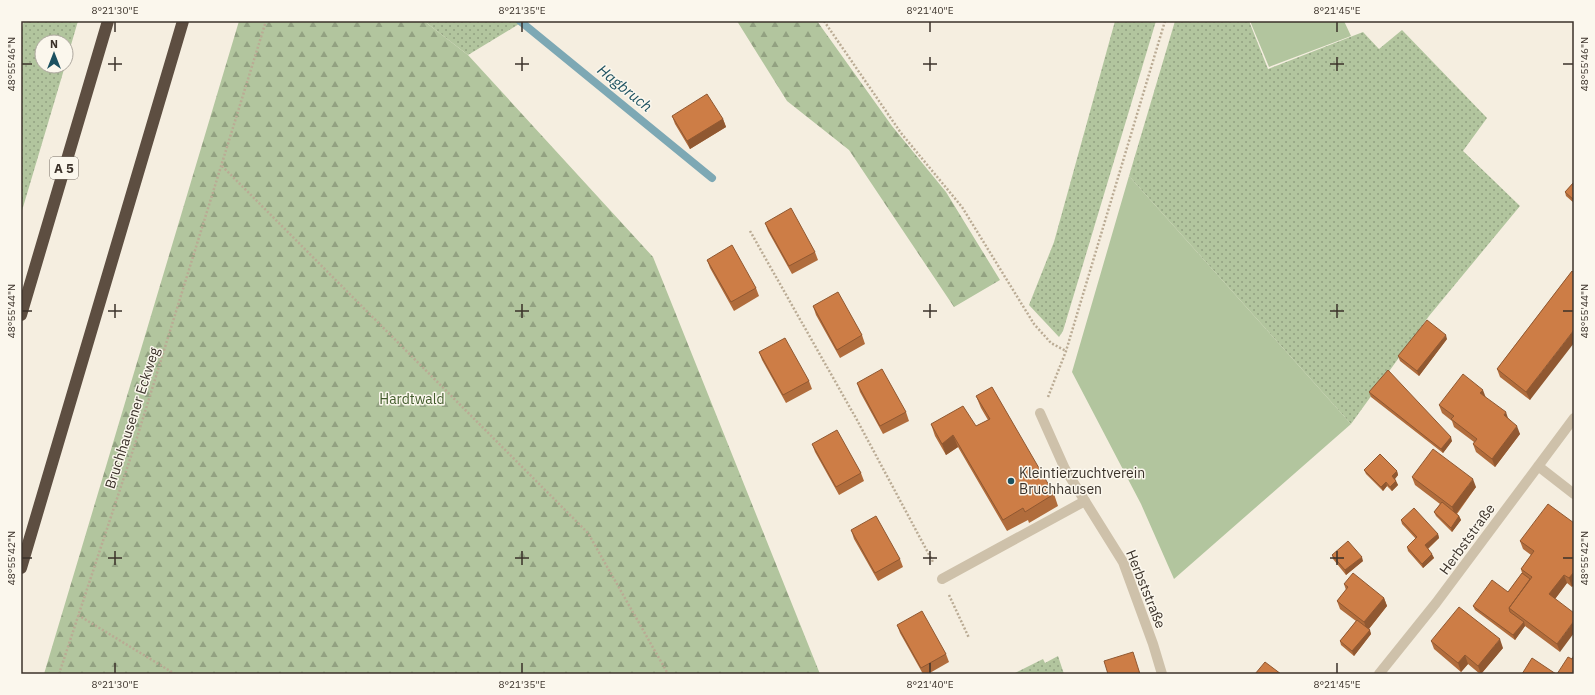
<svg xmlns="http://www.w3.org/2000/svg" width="1595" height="695" font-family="'IBM Plex Sans',sans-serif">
  <defs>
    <pattern id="grass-dots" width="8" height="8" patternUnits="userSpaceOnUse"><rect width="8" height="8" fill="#b2c59e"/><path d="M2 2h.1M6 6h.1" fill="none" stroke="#92a181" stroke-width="1.8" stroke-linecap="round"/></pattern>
    <pattern id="forest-firs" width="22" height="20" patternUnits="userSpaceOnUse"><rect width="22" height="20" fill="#b2c59e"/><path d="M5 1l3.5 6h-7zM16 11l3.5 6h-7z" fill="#92a181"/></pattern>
  </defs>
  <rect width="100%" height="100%" fill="#f5eee0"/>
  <path fill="url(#grass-dots)" d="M24,21h54l-12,41v-20h-24v24h23l-44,148v-183z
    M424,21h100l-56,34z
    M1115,21h41l-93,310 -4,6 -30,-32 25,-63z
    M1175,21h74l19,48 95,-37 16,17 23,-19 85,88 -24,33 57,55 -91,110 -78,108 -222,-248z
    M1058,656l6,18h-51l30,-15 2,4z"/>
  <path fill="url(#forest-firs)" d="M239,21h185l44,34 185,202 167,417h-776z
    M737,21h80l75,105 54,66 54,88 -46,27 -105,-157 -62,-49z"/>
  <path fill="#b2c59e" d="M1250,21h94l7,15 -82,31z
    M1129,176l222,248 -177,155 -33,-75 -69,-132z"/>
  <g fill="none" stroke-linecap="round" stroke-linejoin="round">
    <path stroke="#7da8b4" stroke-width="8" d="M520,21l192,157"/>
    <path stroke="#baab94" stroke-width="2.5" stroke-dasharray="2 2" stroke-linecap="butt" d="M824,21l77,112 61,74 72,117 17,19 15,8
      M222,166l366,367 80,141
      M750,231l107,189 76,142
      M1048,397l18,-46 99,-330
      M949,595l20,43
      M78,615l97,59
      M59,674l76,-230 131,-423"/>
    <path stroke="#cec1aa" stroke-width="10" d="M942,579l143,-78"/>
    <path stroke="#cec1aa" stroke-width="10" d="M1040,413l25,56 58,93 30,82 9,30
      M1538,466l36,28
      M1379,674l57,-71 138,-185"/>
    <path stroke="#5d4e41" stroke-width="12" d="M21,315l87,-294
      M21,568l162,-547"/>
  </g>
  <path fill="#b06c3c" d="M672,116l51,3 3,8 -36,22 -15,-25z
    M1574,182v21l-8,-7 -1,-4z
    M765,223l50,29 3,8 -26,14 -24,-43z
    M707,260l49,28 3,8 -25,15 -24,-43z
    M1572,271l-42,129 -30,-23 -3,-8z
    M813,306l49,29 3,9 -25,14 -24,-43z
    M1447,339l-28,37 -19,-15 -2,-5z
    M759,352l50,29 3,8 -26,14 -24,-43z
    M857,383l49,29 3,9 -26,13 -23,-42z
    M1369,392l83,49 -9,12 -72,-56z
    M976,396l78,98 4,12 -29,17 -1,-3 -21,11 -49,-84 -12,8 -11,-19 -4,-12 45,2 12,-6 -7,-12z
    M1486,398l22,20 12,16 -25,33 -19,-15 -3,-8 1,-2 -20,-15 -2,-6 -10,-8 -3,-8z
    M812,444l49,29 3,8 -25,14 -24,-43z
    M1364,470l33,1 1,4 -3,4 3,6 -6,6 -5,-5 -4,5 -17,-17z
    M1412,477l64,10 -19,27 2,2 2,4 -9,12 -16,-16 -2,-4 6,-8 -25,-19z
    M1401,520l37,14 1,4 -11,11 6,9 -11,10 -15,-17 -1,-4 9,-8 -14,-15z
    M1574,523v61l-2,3 -5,-4 -12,16 5,53 -35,-26 -10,14 -40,-30 -2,-4 35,-14 14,-19 -1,-4 10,-14 -8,-6 -3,-8z
    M851,530l49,29 3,8 -25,14 -24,-42z
    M1332,555l31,6 -17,14 -13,-16z
    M1344,584l40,14 3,8 -18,23 2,5 -17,22 -13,-11 -1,-4 16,-20 -16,-12 -3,-8 9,-11z
    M897,625l49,29 3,8 -21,12h-5l-23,-41z
    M1431,641l72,7 -22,26h-1l-12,-10 -7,8 -27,-23z"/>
  <path fill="#905831" d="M723,119l3,8 -36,22 -3,-8z
    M1574,330v13l-44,57 -4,-8z
    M1446,335l1,4 -28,37 -2,-5z
    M1483,390l3,8 -6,-5z
    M1506,412l3,9 -5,-6z
    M1517,426l3,8 -25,33 -3,-8z
    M953,435l5,12 -12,8 -4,-11z
    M1451,437l1,4 -9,12 -2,-4z
    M1397,471l1,4 -5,6 -1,-5z
    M1473,479l3,8 -21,28 -3,-8z
    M1396,481l2,4 -6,6 -2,-4z
    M1386,482l1,4 -4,5 -2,-4z
    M1459,516l2,4 -9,12 -1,-4z
    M1438,534l1,4 -13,12 -1,-5z
    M1432,554l2,4 -11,10 -1,-4z
    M1362,557l1,4 -17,14 -1,-5z
    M1574,572v12l-2,3 -3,-9z
    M1564,575l3,8 -15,20 -3,-9z
    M1384,598l3,8 -20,25 -3,-9z
    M1574,621v12l-14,19 -3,-8z
    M1524,622l1,4 -10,14 -2,-5z
    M1370,630l1,4 -17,22 -2,-5z
    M1500,639l3,9 -22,26 -3,-8z
    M1465,655l3,9 -7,8 -3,-9z"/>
  <path fill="#cd7d46" stroke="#905831" d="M707,94l16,25 -36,22 -15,-25z
    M1574,182v18l-9,-8z
    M791,208l24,44 -26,14 -24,-43z
    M732,245l24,43 -25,14 -24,-42z
    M1572,271l2,2v57l-48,62 -29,-23z
    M838,292l24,43 -25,15 -24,-44z
    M1427,320l19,15 -29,36 -19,-15z
    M785,338l24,43 -26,14 -24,-43z
    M882,369l24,43 -26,14 -23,-43z
    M1388,370l63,67 -10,12 -72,-57z
    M1463,374l20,16 -3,3 26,19 -2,3 13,11 -25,33 -19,-15 4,-5 -26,-20 3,-3 -15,-11z
    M992,387l62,107 -29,18 -2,-4 -20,12 -50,-85 -11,9 -11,-20 32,-18 13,20 14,-7 -14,-23z
    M837,430l24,43 -25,14 -24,-43z
    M1433,449l40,30 -21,28 -40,-30z
    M1380,454l17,17 -5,5 4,5 -6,6 -4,-5 -5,5 -17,-17z
    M1442,502l17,14 -8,12 -17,-16z
    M1548,504l26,19v49l-5,6 -5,-3 -15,19 25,19v8l-17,23 -48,-36 23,-31 -11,-8 13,-18 -14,-10z
    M1414,508l24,26 -13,11 7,9 -10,10 -15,-17 10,-10 -16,-17z
    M876,516l24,43 -25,14 -24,-43z
    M1348,541l14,16 -17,13 -13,-15z
    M1353,573l31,25 -20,24 -27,-21 11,-14 -4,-3z
    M1522,573l8,6 -21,29 1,4 14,10 -11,13 -40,-29 19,-26 16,12z
    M1459,607l41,32 -22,27 -13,-11 -7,8 -27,-22z
    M922,611l24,43 -25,14 -24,-43z
    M1357,620l13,10 -18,21 -12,-10z
    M1133,652l7,22h-32l-4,-13z
    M1574,655v19h-17l11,-17 4,2z
    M1532,658l24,16h-34z
    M1265,662l16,12h-26z"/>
  <path fill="none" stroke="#3b322a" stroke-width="1.5" d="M115,22v10M522,22v10M930,22v10M1337,22v10M115,57v14M522,57v14M930,57v14M1337,57v14M22,64h10M108,64h14M515,64h14M923,64h14M1330,64h14M1563,64h10M115,304v14M522,304v14M930,304v14M1337,304v14M22,311h10M108,311h14M515,311h14M923,311h14M1330,311h14M1563,311h10M115,551v14M522,551v14M930,551v14M1337,551v14M22,558h10M108,558h14M515,558h14M923,558h14M1330,558h14M1563,558h10M115,663v10M522,663v10M930,663v10M1337,663v10"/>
  <circle fill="#1c5160" stroke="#fbf7ed" stroke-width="1.5" cx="1011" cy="481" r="4"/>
  <g text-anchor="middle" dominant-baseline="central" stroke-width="3" stroke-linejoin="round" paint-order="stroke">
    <rect fill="#fbf7ed" stroke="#756d64" stroke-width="1" x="50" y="157" width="28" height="22" rx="3"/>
    <g font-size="13" font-weight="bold" fill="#3b322a">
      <text x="64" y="168">A 5</text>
    </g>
    <g font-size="14" fill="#425c2c" stroke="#fbf7ed">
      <text x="412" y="399">Hardtwald</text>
    </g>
    <g font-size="14" fill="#3b322a" stroke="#fbf7ed">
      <text transform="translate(132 418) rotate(-72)">Bruchhausener Eckweg</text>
      <text transform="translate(1467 539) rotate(-54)">Herbststraße</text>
      <text transform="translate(1146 589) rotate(68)">Herbststraße</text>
    </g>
    <g font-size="14" fill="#3b322a" stroke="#fbf7ed" text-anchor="start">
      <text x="1019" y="473">Kleintierzuchtverein<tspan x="1019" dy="16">Bruchhausen</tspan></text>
    </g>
    <g font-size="15" font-style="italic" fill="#1c5160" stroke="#fbf7ed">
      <text transform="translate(625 88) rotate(39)">Hagbruch</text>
    </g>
  </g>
  <rect width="1595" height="695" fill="none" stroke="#fbf7ed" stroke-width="44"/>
  <g transform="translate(54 54)"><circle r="19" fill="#fbf7ed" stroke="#aea89f"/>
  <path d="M0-3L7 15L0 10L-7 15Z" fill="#1c5160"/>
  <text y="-6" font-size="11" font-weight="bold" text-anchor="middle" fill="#3b322a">N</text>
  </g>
  <rect x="22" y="22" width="1551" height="651" fill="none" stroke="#3b322a" stroke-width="1.5"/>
  <g font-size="10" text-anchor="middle" fill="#3b322a">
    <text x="115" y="14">8°21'30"E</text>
    <text x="522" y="14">8°21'35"E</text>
    <text x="930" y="14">8°21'40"E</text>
    <text x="1337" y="14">8°21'45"E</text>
    <text transform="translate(11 64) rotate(-90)" y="4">48°55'46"N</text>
    <text transform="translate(1584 64) rotate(-90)" y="4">48°55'46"N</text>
    <text transform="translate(11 311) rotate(-90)" y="4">48°55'44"N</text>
    <text transform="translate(1584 311) rotate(-90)" y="4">48°55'44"N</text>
    <text transform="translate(11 558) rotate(-90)" y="4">48°55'42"N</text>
    <text transform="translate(1584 558) rotate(-90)" y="4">48°55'42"N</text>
    <text x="115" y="688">8°21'30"E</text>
    <text x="522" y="688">8°21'35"E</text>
    <text x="930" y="688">8°21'40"E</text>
    <text x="1337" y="688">8°21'45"E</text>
  </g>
</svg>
